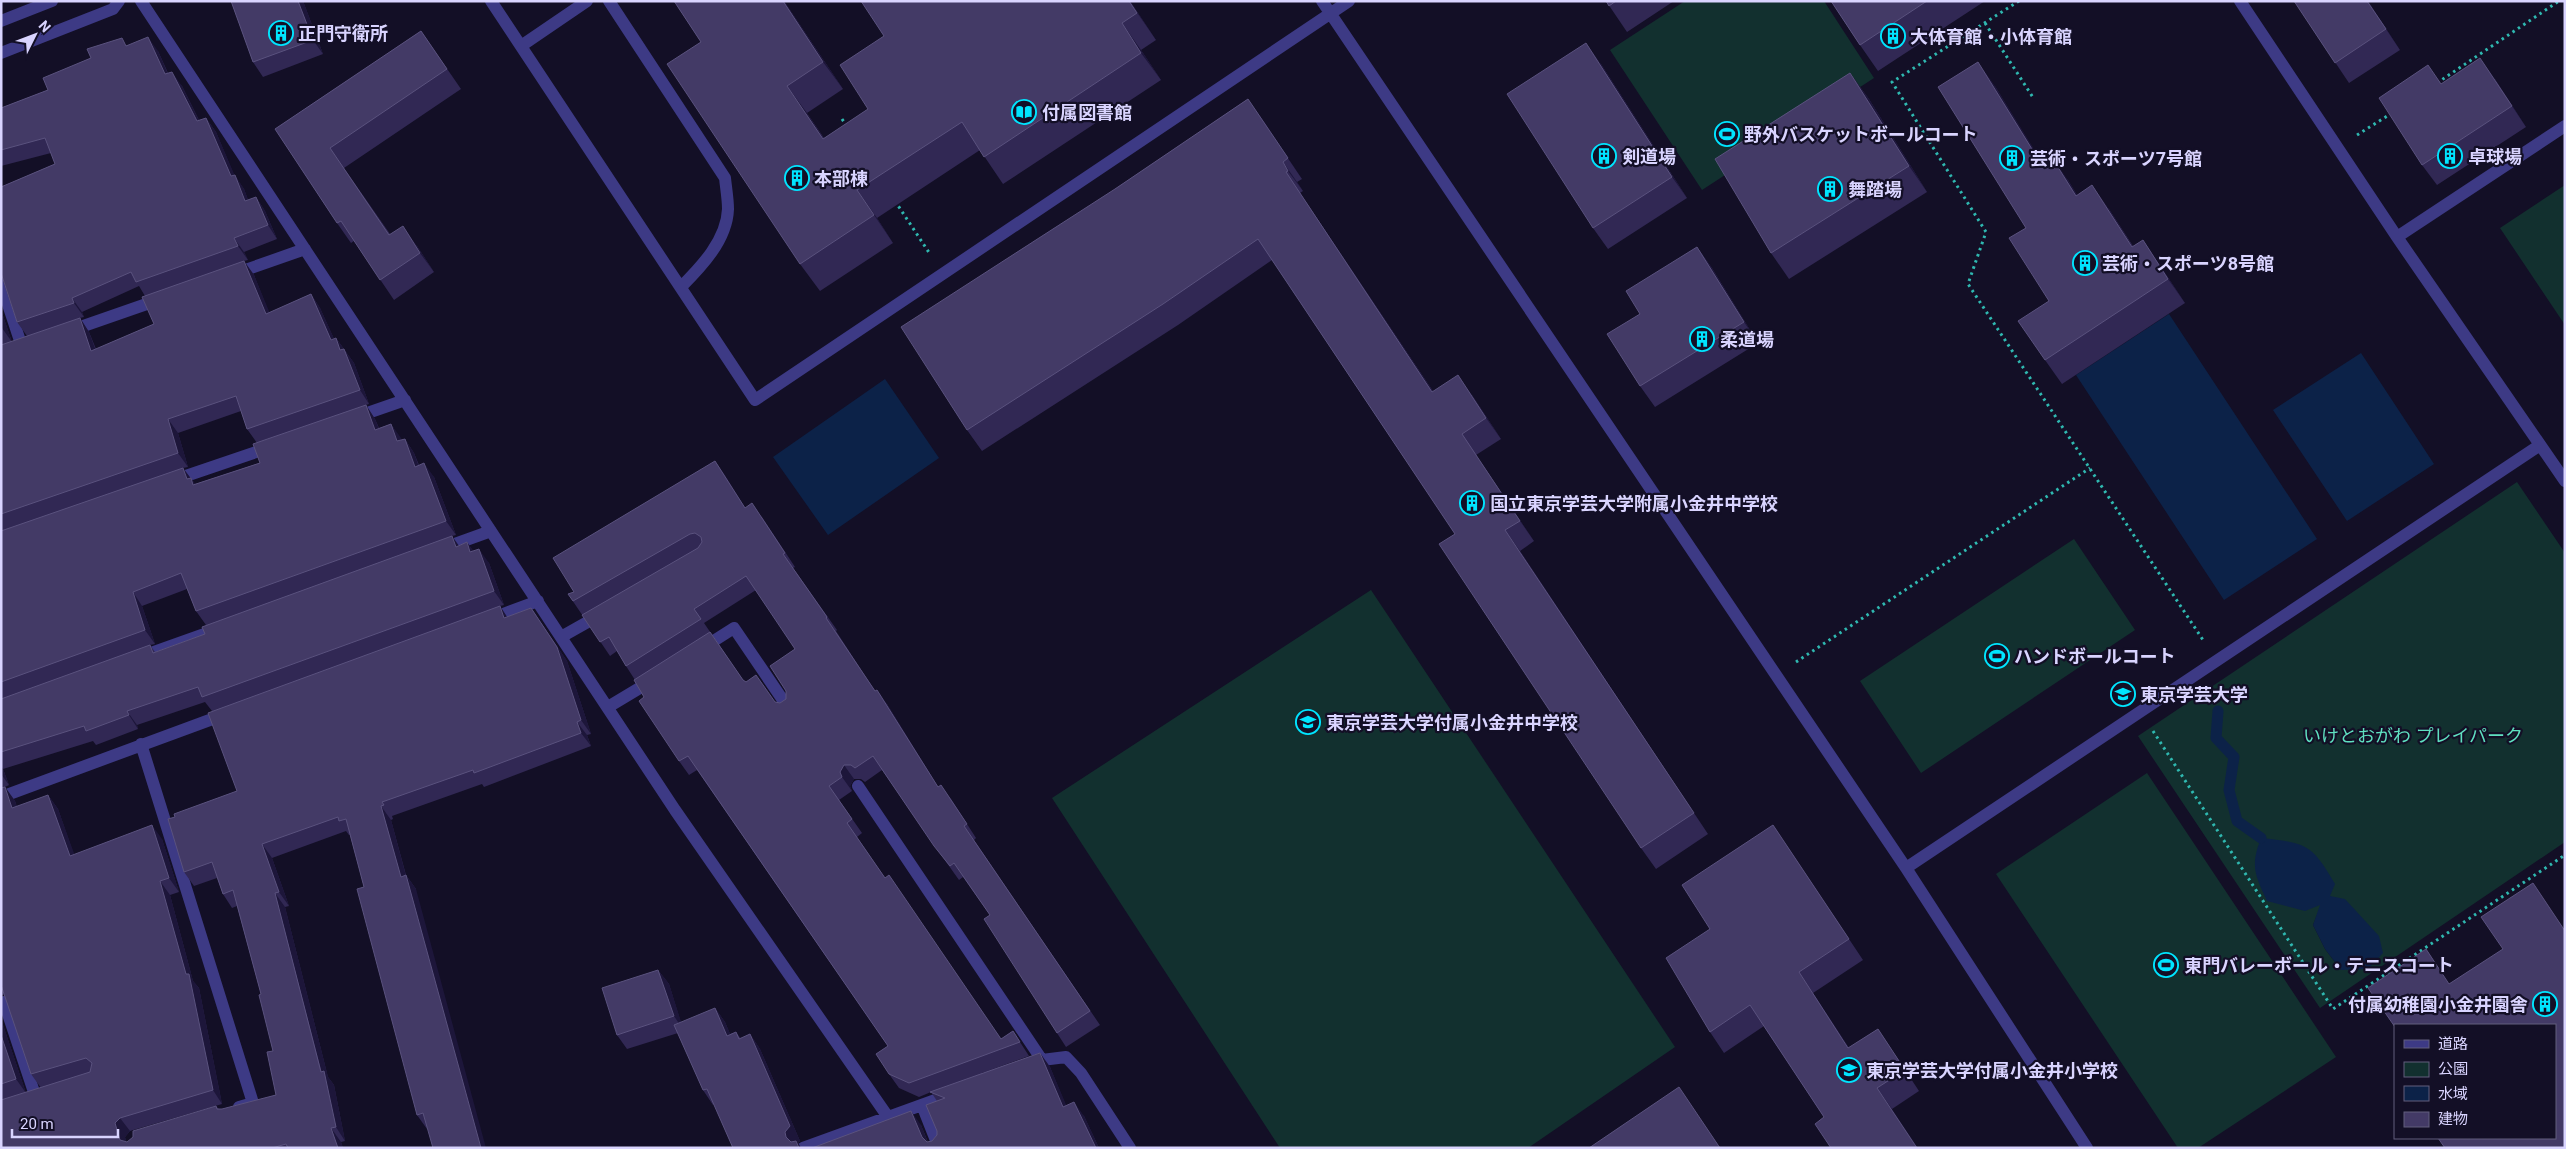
<svg xmlns="http://www.w3.org/2000/svg" width="2566" height="1149" font-family="Roboto,'Noto Sans JP',sans-serif">
  <rect width="100%" height="100%" fill="#130f26"/>
  <path fill="#12302f" fill-rule="evenodd" d="M1685,1h139l50,77 -172,112 -92,-140z
    M2565,185v140l-65,-97z
    M2517,482l48,71v289l-245,166 -182,-272zM2321,905l20,65 -16,-21 -12,-24z
    M2074,539l61,91 -214,143 -61,-92z
    M1371,590l304,457 -147,101h-248l-228,-350z
    M2147,773l189,284 -138,91h-20l-182,-274z"/>
  <path fill="#0c2248" d="M2169,314l148,225 -93,61 -148,-225z
    M2361,353l73,111 -87,57 -74,-111z
    M885,379l54,79 -111,77 -55,-78z
    M2261,838c46,5 51,6 74,46l-5,12 15,3 34,37 4,17 -15,16 -27,1 -16,-21 -12,-24 7,-20 -15,6 -38,-10c-12,-26 -17,-35 -6,-63z"/>
  <g fill="none" stroke-linecap="round" stroke-linejoin="round">
    <path stroke="#0c2248" stroke-width="11" d="M2218,711l-2,27 18,19 -5,33 8,31 24,17"/>
    <path stroke="#2fb8b0" stroke-width="3" stroke-dasharray="2.5 4" stroke-linecap="butt" d="M2019,1l-127,81 94,150 -18,52 235,356
      M1985,23l49,76
      M2437,83l122,-82
      M842,119l5,7
      M2357,135l35,-22
      M895,201l35,53
      M1796,662l294,-194
      M2153,731l180,278 232,-154"/>
    <path stroke="#3d3a85" stroke-width="12" d="M141,1l534,809 213,307
      M491,1l264,399 594,-399
      M609,1l116,177c1,10 3,21 3,31 -1,31 -27,58 -47,78
      M1322,1l584,867 181,280
      M2240,1l157,236 168,244
      M1,21l51,-20
      M521,46l66,-45
      M1,53l112,-44 6,-8
      M2397,237l168,-111
      M234,274l71,-25
      M1,283l21,64
      M69,331l92,-32
      M356,417l49,-17
      M174,480l97,-33
      M441,549l50,-18
      M490,619l48,-18
      M561,637l39,-22
      M701,649l33,-21 55,81
      M140,657l73,-26
      M608,707l45,-27
      M141,744l112,359 -14,4
      M858,786l184,274
      M1,797l225,-83
      M1906,868l634,-423
      M4,1002l32,96
      M1029,1065l13,-5 24,-3 15,16 49,75
      M922,1105l17,43
      M803,1148l149,-54"/>
  </g>
  <path fill="#312854" fill-rule="evenodd" d="M231,1h72l20,53 -60,23 -10,-15z
    M674,1h110l59,88 -36,24 17,25 306,-137 26,39 -15,10 20,30 -158,104 -23,-34 -103,68 16,25 -73,48 -20,-27 -99,-222z
    M1606,1h68l-47,31z
    M1831,1h154l-107,70 -18,-26z
    M2294,1h74l32,49 -51,33z
    M421,31l40,58 -117,79 46,66 27,12 17,26 -40,28 -40,-59 -3,2 -14,-20 -62,-94z
    M127,45l31,6 10,22 14,13 17,34 7,-2 10,14 18,43 10,14 4,11 8,-3 9,14 12,28 -33,13 4,8 -4,1 10,14 15,38 42,-19 9,14 14,31 2,-1 18,25 15,41 -3,1 9,14 4,9 12,-4 10,16 4,-1 9,14 5,12 15,12 22,58 -4,1 6,10 9,-4 6,9 16,12 15,42 -4,1 7,11 24,-9 36,53 24,73 -4,1 4,11 -107,41 -2,-3 -90,32 1,3 -2,1 15,55 10,14 11,240 -10,-14 -53,-228 -14,-52h-1l-3,-4 -74,27 17,48 -4,1 43,170 6,8 11,56 -4,1 2,6h-342v-129l25,74 15,-5 -10,-14 -26,-80 -4,2v-686l11,32 15,-6 -10,-14 -16,-47v-88l54,-23 -4,-11 -50,13v-58l47,-18zM139,286l6,10 9,28 -58,25 -7,-17 -9,-14 4,-1 -2,-5zM241,411l6,18 10,14 3,20 -65,21 -12,-16 5,-1 -10,-34zM187,589l9,22 10,14 -1,9 -50,18 -5,-7 5,-1 -13,-38zM205,702l7,9 25,80 -53,81 10,14 23,-8 6,16 9,14 5,-2 24,88 12,57 3,44 -54,14h-3l-3,-3 -89,36h-1l-1,-5 5,-6 92,-27 -23,-116 -6,-7 -23,-86 9,-3 -17,-53 -88,16 -16,-46 -10,-14 -31,12 -2,-6 -10,-14 4,-2 -6,-16 90,-28 3,4 42,-16 -1,-4z
    M1601,64l86,134 -79,51 -15,-21z
    M1850,73l19,26 58,93 -138,87 -18,-26z
    M2495,79l31,48 -89,58 -15,-20 19,-81z
    M1995,86l46,76 27,18 9,15 32,14 24,37 10,-6 42,63 -123,81 -17,-24 4,-59 -23,-73z
    M1248,99l54,80 -5,3 6,9 -3,2 133,198 39,4 29,44 -25,16 58,86 -14,10 188,283 -52,35 -15,-21 -186,-314 -183,-274 -94,65 -196,126 -15,-21 148,-241z
    M1697,247l15,21 46,75 -103,64 -15,-21v-72z
    M715,461l30,47 17,9 33,50 -2,1 44,62 -1,1 39,60 12,13 51,83 13,12 25,39 -2,2 126,185 -34,22 -9,-14 -67,-118 -27,-38 -4,3 -15,-21 -62,-89 -17,12 -4,-3h-7l-4,7 2,5 -13,9 23,33 -5,4 28,41 116,161 12,-8 16,25 -47,17 58,-20 10,14 16,39 18,10 15,32h-287l109,-23 7,17 4,-1 5,-6v-34l-6,-9 -12,5 -20,-9 -10,-14 -1,-28 -191,-276 -8,5 -10,-14 -44,-81 -9,-14 -9,-15 -7,5 -42,-62 6,-2zM756,590l39,59 -9,50 -6,4 -5,-1 -32,-22 -39,-57z
    M1787,846l76,114 -50,33 36,55 29,-19 41,62 -27,18 -68,8 -60,-91 -40,27 -14,-21v-103z
    M658,970l11,14 12,39 34,-15 10,14 5,12 6,-2 5,7 9,-5 10,15 40,92 -2,2 3,5h-68l-19,-44 -1,1 -10,-15 -25,-57 -51,16 -10,-14z"/>
  <path fill="#1d163a" d="M298,1h5l20,53 -10,-14z
    M783,1h1l59,88 -20,-27z
    M1129,1h1l26,39z
    M2367,1h1l32,49 -14,-21z
    M1122,23l19,27 20,30 -20,-27z
    M148,37l10,14 16,37 -9,-14z
    M1586,43l15,21 86,134 -15,-21z
    M2480,58l15,21 31,48z
    M1978,62l17,24 62,100 -17,-24z
    M172,72l10,14 24,49 -9,-14z
    M1850,73l19,26 58,93 -18,-26z
    M787,86l20,27 35,53 -19,-27z
    M1248,99l15,21 39,59 -14,-21z
    M206,118l10,14 22,51 -3,-8 9,14 10,26 -9,-14 -14,-25z
    M2051,156l17,24 25,40 -17,-24z
    M1283,162l14,20 6,9 -15,-20z
    M1286,172l14,21 147,219 -15,-20z
    M2092,185l17,24 39,62 -16,-24z
    M857,190l20,28 16,25 -19,-28z
    M256,197l9,14 12,28 -9,-14z
    M403,226l14,20 17,26 -14,-19z
    M234,238l10,14 4,8 -10,-14z
    M2143,240l42,63 -17,-24z
    M1697,247l15,21 46,75 -14,-21z
    M244,261l10,14 22,53 -10,-14z
    M311,294l9,14 21,46 -10,-14z
    M72,298l10,14 2,5 -10,-14z
    M1,310l11,32 -10,-14 -1,-2z
    M80,318l9,14 12,33 -10,-14z
    M336,338l18,25 15,41 -9,-14 -20,-40z
    M1458,375l14,20 29,44 -15,-21z
    M366,405l9,14 10,25 -10,-14z
    M168,419l10,14 10,34 -10,-14z
    M391,424l10,14 6,17 -10,-14z
    M1462,434l14,21 58,86 -14,-20z
    M405,439l9,14 10,28 -9,-14z
    M715,461l10,14 29,47 -9,-14z
    M424,463l10,14 22,58 -10,-14z
    M183,468l9,12 -1,-2 10,14 -14,-13z
    M1505,530l15,21 188,283 -14,-21z
    M452,536l10,14 -6,-3z
    M467,542l10,14 -7,-4z
    M479,549l10,14 15,42 -10,-14z
    M133,592l9,14 13,38 -10,-14z
    M500,606l9,14 -5,-2z
    M531,608l36,53 24,73 -10,-14z
    M877,690l10,14 60,97 -9,-14z
    M127,711l10,14 1,4 -9,-14z
    M577,722l10,13 4,11 -10,-13z
    M844,765l10,14 -4,7 2,5 -10,-14 -2,-5z
    M1,766l2,3 6,16 -8,-11z
    M941,785l10,14 25,39 -9,-14z
    M5,787l10,14 7,21 -10,-14z
    M48,795l10,14 22,61 -10,-14z
    M381,806l10,14 19,71 -9,-14z
    M152,825l10,14 17,53 -10,-14z
    M262,844l10,14 17,48 -10,-14z
    M406,875l10,14 70,259h-5z
    M160,881l10,14 23,86 6,7 23,116 -9,-14 -27,-116z
    M275,893l10,14 43,170 6,8 11,56 -9,-14z
    M658,970l11,14 15,47 -10,-15z
    M1799,972l14,21 50,76 -15,-21z
    M715,1008l10,14 12,28 -10,-14z
    M1,1019l25,74 -10,-14 -15,-44z
    M750,1034l10,15 40,92 -2,2 3,5 -6,-2 -9,-9z
    M1040,1053l10,14 23,54 -10,-14z
    M1877,1088l15,21 26,39h-1z
    M1074,1102l10,14 15,32h-3z
    M911,1111l10,14 9,23 -8,-11z
    M120,1118l10,13 -5,6 3,11 -8,-8 -5,-17z
    M331,1128l10,14 2,6h-5z"/>
  <path fill="#433a66" stroke="#5a527e" d="M231,1h67l15,39 -60,22z
    M674,1h109l40,61 -36,24 36,53 45,-30 -28,-44 44,-29 -23,-35h268l8,12 -15,10 19,30 -157,104 -22,-35 -105,68 17,25 -74,49 -133,-200 34,-22z
    M1606,1h10l-7,5z
    M1831,1h96l-67,44z
    M2294,1h73l19,28 -51,34z
    M421,31l26,38 -117,79 59,87 14,-9 17,27 -40,27 -39,-59 -4,2 -62,-94z
    M148,37l17,37 7,-2 25,49 9,-3 25,58 4,-1 10,26 11,-4 12,28 -34,13 4,8 -102,36 -5,-10 -59,26 2,5 -57,19 -16,-49v-86l54,-23 -10,-26 -44,12v-42l47,-18 -5,-12 48,-20 -4,-9 35,-11 4,8z
    M1586,43l86,134 -79,51 -86,-134z
    M2480,58l32,48 -90,59 -43,-67 49,-33 13,19z
    M1978,62l62,100 11,-6 25,40 16,-11 40,62 11,-7 25,39 -123,81 -27,-39 31,-20 -40,-63 17,-10 -88,-141z
    M1850,73l59,93 -138,87 -56,-94z
    M1248,99l40,59 -5,4 5,9 -2,1 146,220 26,-17 28,43 -24,16 58,87 -15,9 189,283 -53,35 -202,-304 16,-10 -197,-295 -95,65 -196,126 -66,-103 214,-138z
    M1697,247l47,75 -104,64 -33,-52 33,-20 -14,-23z
    M244,261l22,53 45,-20 20,46 5,-2 4,12 4,-1 16,41 -113,39 -11,-33 -68,23 10,34 -177,61v-169l79,-27 11,33 63,-27 -12,-27z
    M366,405l9,25 16,-6 6,17 8,-2 10,28 9,-4 22,58 -250,90 -15,-38 -48,19 12,38 -144,52v-151l182,-63 4,11 4,-1 2,7 67,-22 -7,-19z
    M715,461l30,47 7,-5 33,50 -2,1 44,63 -1,1 49,73 2,-1 61,97 3,-2 26,39 -3,2 126,185 -33,22 -73,-114 6,-4 -36,-52 -4,3 -16,-20 -61,-90 -18,12 -4,-3h-7l-4,7 2,5 -13,9 23,33 -5,4 38,55 4,-3 112,164 12,-8 7,11 -111,41 -20,-9 -13,-20 12,-8 -200,-290 -9,5 -40,-60 5,-4 -10,-17 76,-48 33,48 3,2 10,-7 19,27 5,1 6,-4v-8l-16,-25 25,-17 -49,-73 -52,33 7,10 -75,47 -17,-29 -9,5 -18,-27 116,-67 4,-6 -1,-5 -6,-4 -5,1 -117,67 -5,-7 6,-2 -21,-34z
    M452,536l4,11 11,-5 3,10 9,-3 15,42 -292,106 -4,-10 -71,24 2,4 -43,16 -2,-5 -83,26v-53l149,-54 3,8 52,-19 -3,-7z
    M500,606l4,12 27,-10 26,39 24,73 -4,2 4,11 -107,40 -1,-3 -91,32 2,3 -3,1 20,71 5,-2 75,273h-48l-10,-35 -6,2 -60,-226 7,-2 -18,-68 -7,2 -1,-4 -76,27 17,48 -4,1 46,179 3,-1 12,56 -5,1 7,20h-50l-2,-4 -14,4h-271v-48l89,-28 2,-9 -6,-5 -55,16 -30,-89v-197l4,-1 7,21 36,-13 22,61 82,-31 17,53 -9,3 26,93h3l24,116 -93,28 -5,5 5,17 7,2 6,-5v-6l83,-25 1,3h5l54,-14 -9,-43 6,-1 -14,-56 2,-1 -28,-104 -10,4 -11,-32 -28,10 -16,-53 7,-2 -1,-3 63,-23 -29,-78z
    M1773,825l76,114 -50,33 49,76 30,-19 27,41 -28,18 40,60h-86l-16,-24 9,-7 -74,-112 -40,27 -44,-74 44,-29 -28,-44z
    M2533,883l32,48v217h-120l-7,-10h117v-113h-160v2l-27,-39 58,-39 23,35 54,-35 -22,-32z
    M658,970l16,46 -57,19 -15,-47z
    M715,1008l12,28 9,-4 3,7 11,-5 40,92 -5,6 1,5 5,5 5,-1 3,7h-66l-26,-59 -4,1 -29,-65z
    M1,1035l15,44 -15,5z
    M1040,1053l23,54 11,-5 22,46h-284l99,-37 11,26 5,5 5,-1 5,-6v-4l-11,-26 19,-7 -15,-6z
    M1679,1087l41,61h-131z"/>
  <defs>
    <symbol id="building-ring" viewBox="-11 -11 22 22"><circle r="9.5" fill="#130f26" stroke="#00e5ff" stroke-width="1.5"/><path d="M-4-6H4V6H1V3H-1V6H-4ZM-2.5-4.3h1.7v1.8h-1.7ZM.8-4.3h1.7v1.8H.8ZM-2.5-1h1.7V.8h-1.7ZM.8-1h1.7V.8H.8Z" fill="#00e5ff"/></symbol>
    <symbol id="library-ring" viewBox="-11 -11 22 22"><circle r="9.5" fill="#130f26" stroke="#00e5ff" stroke-width="1.5"/><path d="M-6-4Q-3-5.5-.7-3.5V5Q-3 3-6 4ZM6-4Q3-5.5 .7-3.5V5Q3 3 6 4Z" fill="#00e5ff"/></symbol>
    <symbol id="stadium-ring" viewBox="-11 -11 22 22"><circle r="9.5" fill="#130f26" stroke="#00e5ff" stroke-width="1.5"/><path d="M0-5a6.5 5 0 1 0 0 10a6.5 5 0 1 0 0-10ZM-3.5-1.8h7v3.6h-7Z" fill="#00e5ff"/></symbol>
    <symbol id="university-ring" viewBox="-11 -11 22 22"><circle r="9.5" fill="#130f26" stroke="#00e5ff" stroke-width="1.5"/><path d="M0-5L7-2L0 1L-7-2ZM-4 1L0 2.5L4 1V4Q0 6-4 4Z" fill="#00e5ff"/></symbol>
    <symbol id="school-ring" viewBox="-11 -11 22 22"><circle r="9.5" fill="#130f26" stroke="#00e5ff" stroke-width="1.5"/><path d="M0-5L7-2L0 1L-7-2ZM-4 1L0 2.5L4 1V4Q0 6-4 4Z" fill="#00e5ff"/></symbol>
  </defs>
  <g fill-rule="evenodd">
    <use href="#building-ring" x="267" y="19" width="28" height="28"/>
    <use href="#building-ring" x="1879" y="22" width="28" height="28"/>
    <use href="#library-ring" x="1010" y="98" width="28" height="28"/>
    <use href="#stadium-ring" x="1713" y="120" width="28" height="28"/>
    <use href="#building-ring" x="1590" y="142" width="28" height="28"/>
    <use href="#building-ring" x="2436" y="142" width="28" height="28"/>
    <use href="#building-ring" x="1998" y="144" width="28" height="28"/>
    <use href="#building-ring" x="783" y="164" width="28" height="28"/>
    <use href="#building-ring" x="1816" y="175" width="28" height="28"/>
    <use href="#building-ring" x="2071" y="249" width="28" height="28"/>
    <use href="#building-ring" x="1688" y="325" width="28" height="28"/>
    <use href="#building-ring" x="1458" y="489" width="28" height="28"/>
    <use href="#stadium-ring" x="1983" y="642" width="28" height="28"/>
    <use href="#university-ring" x="2109" y="680" width="28" height="28"/>
    <use href="#school-ring" x="1294" y="708" width="28" height="28"/>
    <use href="#stadium-ring" x="2152" y="951" width="28" height="28"/>
    <use href="#building-ring" x="2531" y="990" width="28" height="28"/>
    <use href="#school-ring" x="1835" y="1056" width="28" height="28"/>
  </g>
  <g text-anchor="middle" dominant-baseline="central" stroke-width="4.5" stroke-linejoin="round" paint-order="stroke">
    <g font-size="18" font-weight="bold" fill="#d9d4ff" stroke="#130f26" text-anchor="start">
      <text x="298" y="33">正門守衛所</text>
      <text x="1910" y="36">大体育館・小体育館</text>
      <text x="1042" y="112">付属図書館</text>
      <text x="1744" y="134">野外バスケットボールコート</text>
      <text x="1622" y="156">剣道場</text>
      <text x="2468" y="156">卓球場</text>
      <text x="2030" y="158">芸術・スポーツ7号館</text>
      <text x="814" y="178">本部棟</text>
      <text x="1848" y="189">舞踏場</text>
      <text x="2102" y="263">芸術・スポーツ8号館</text>
      <text x="1720" y="339">柔道場</text>
      <text x="1490" y="503">国立東京学芸大学附属小金井中学校</text>
      <text x="2014" y="656">ハンドボールコート</text>
      <text x="2140" y="694">東京学芸大学</text>
      <text x="1326" y="722">東京学芸大学付属小金井中学校</text>
      <text x="2184" y="965">東門バレーボール・テニスコート</text>
      <text x="2528" y="1004" text-anchor="end">付属幼稚園小金井園舎</text>
      <text x="1866" y="1070">東京学芸大学付属小金井小学校</text>
    </g>
    <g font-size="18" fill="#5fe0c0" stroke="#130f26">
      <text x="2413" y="735">いけとおがわ プレイパーク</text>
    </g>
  </g>
  <rect width="2566" height="1149" fill="none" stroke="#d9d4ff" stroke-width="5"/>
  <rect x="2394" y="1024" width="162" height="115" fill="#130f26" stroke="#625e7d"/>
  <rect x="2404" y="1040" width="25" height="8" fill="#3d3a85" stroke="#625e7d"/>
  <text x="2438" y="1049" font-size="15" fill="#d9d4ff">道路</text>
  <rect x="2404" y="1062" width="25" height="15" fill="#12302f" stroke="#625e7d"/>
  <text x="2438" y="1074" font-size="15" fill="#d9d4ff">公園</text>
  <rect x="2404" y="1086" width="25" height="15" fill="#0c2248" stroke="#625e7d"/>
  <text x="2438" y="1099" font-size="15" fill="#d9d4ff">水域</text>
  <rect x="2404" y="1112" width="25" height="15" fill="#433a66" stroke="#625e7d"/>
  <text x="2438" y="1124" font-size="15" fill="#d9d4ff">建物</text>
  <g transform="translate(35 35) rotate(48)" stroke="#130f26" stroke-width="4" paint-order="stroke">
  <path d="M0-4L9 19L0 12L-9 19Z" fill="#d9d4ff"/>
  <text y="-8" font-size="14" font-weight="bold" text-anchor="middle" fill="#d9d4ff">N</text>
  </g>
  <path d="M12 1129v8h106v-8" fill="none" stroke="#d9d4ff" stroke-width="2.5"/>
  <text x="20" y="1129" font-size="15" fill="#d9d4ff" stroke="#130f26" stroke-width="4" paint-order="stroke">20 m</text>
</svg>
